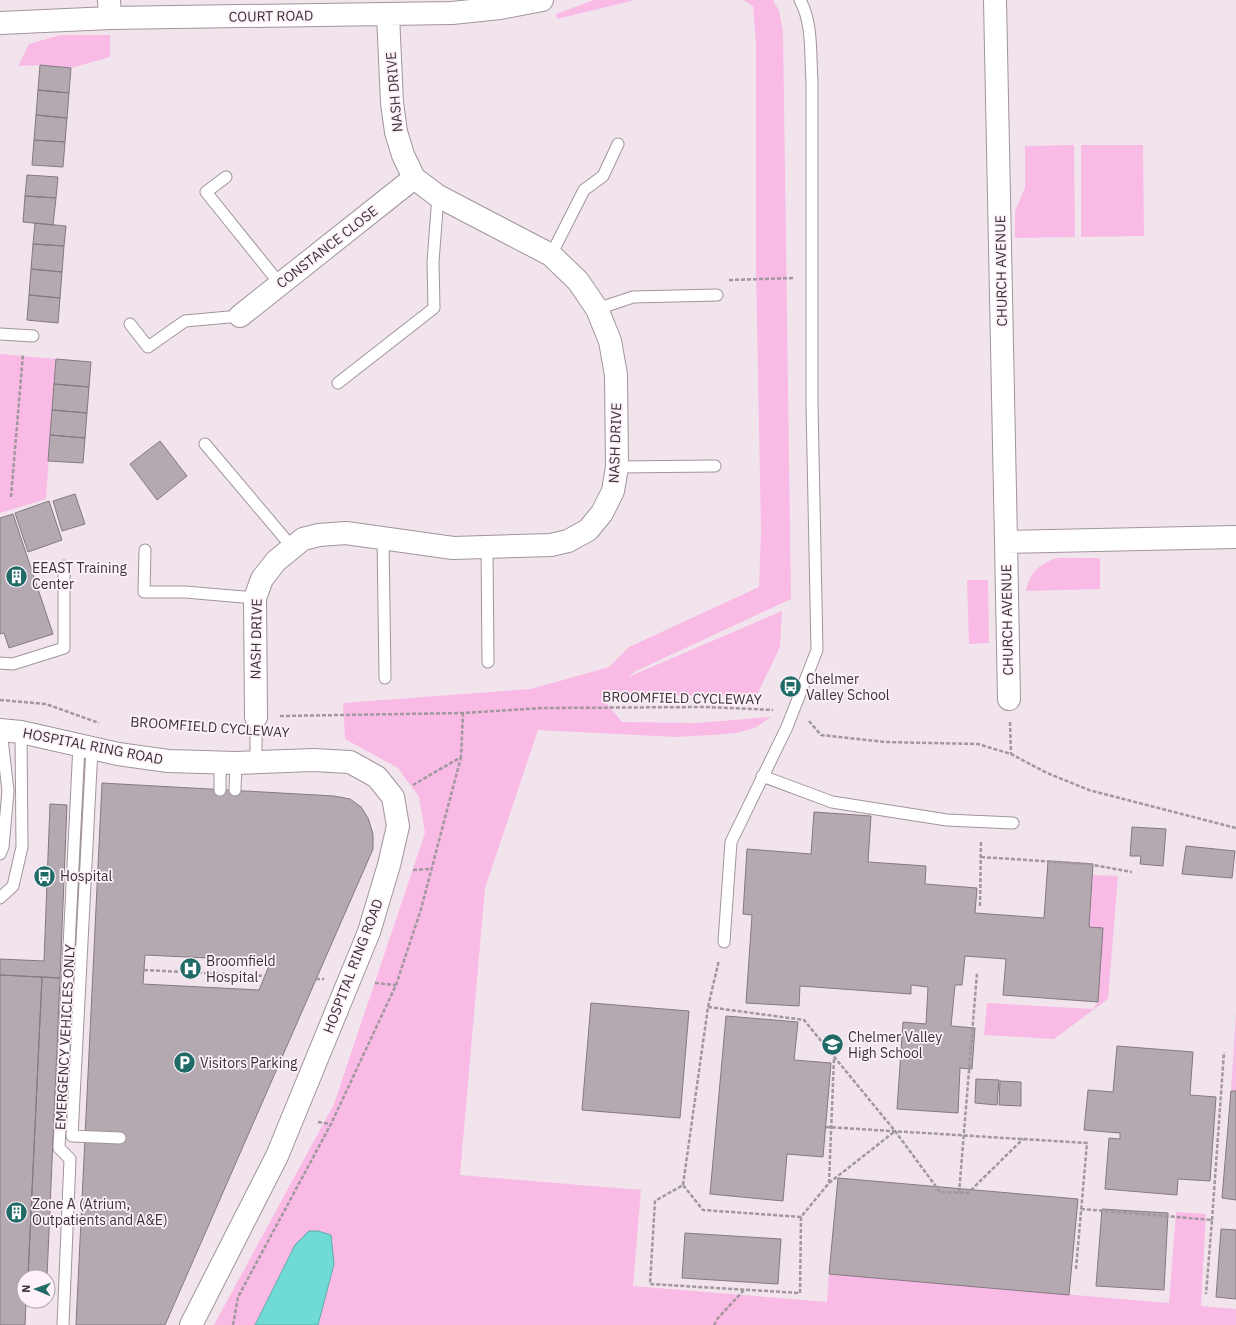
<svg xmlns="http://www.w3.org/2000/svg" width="1236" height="1325" font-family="'IBM Plex Sans',sans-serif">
  <rect width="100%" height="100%" fill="#f1e4ec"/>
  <path fill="#f9bbe6" d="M594,0h41l-78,19 -1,-5z
    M743,0h30l6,11 4,20 8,568 -157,73 -6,5 154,-66 -2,36 -23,48 -126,1 -28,3 19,23 75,1 74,-6 -16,11 -20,5 -23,2 -36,2 -138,-7 -53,158 -25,287 181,15 -8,96 194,16 2,-28 340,29 7,-91 30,2 -5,92 35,3v16h-918l16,-61 -3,-29 -13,-4h-9l-14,14 -40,80h-41l120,-221 91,-271 -6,-36 -21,-29 -53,-29 -2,-36 188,-14 78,-22 20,-20 130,-60 2,-55 -5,-261v-227l-3,-38z
    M60,35h50v22l-39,11 -31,-3 -22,1 11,-22z
    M1074,145l1,92 -60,1v-27l10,-23v-42z
    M1081,145h62l1,91 -63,1z
    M0,354l56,5 -10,140 -46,14z
    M1057,558h43v31l-74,2c4,-19 13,-27 31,-33z
    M967,580h21l1,63 -20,1z
    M1093,875l25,1 -10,123 -54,40 -70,-4 3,-32 106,6 5,-7 -9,-75z
    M1236,1013v78h-5z"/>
  <path fill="#70dbd6" stroke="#5fa9a6" d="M309,1231h9l13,4 3,29 -16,61h-63l40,-80z"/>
  <path fill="#b5a9b1" stroke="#847981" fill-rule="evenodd" d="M40,65l31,3 -2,25 -31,-3z
    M38,90l31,3 -2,25 -31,-3z
    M36,115l31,3 -2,24 -31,-2z
    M34,140l31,2 -2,25 -31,-2z
    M27,175l31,2 -2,21 -31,-2z
    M25,196l31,2 -3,27 -30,-3z
    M35,223l31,3 -2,20 -31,-2z
    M33,244l31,2 -2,26 -31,-3z
    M31,269l31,3 -2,26 -31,-3z
    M29,295l31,3 -2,25 -31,-3z
    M56,359l35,3 -2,25 -35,-3z
    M54,384l35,3 -2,26 -35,-3z
    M52,410l35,3 -2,25 -35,-3z
    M50,435l35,3 -2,25 -35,-2z
    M160,441l27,35 -30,24 -27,-36z
    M75,494l10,30 -23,7 -9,-30z
    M49,501l13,39 -34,12 -13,-39z
    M13,514l40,120 -44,14 -5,-15 -4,1v-116z
    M102,783l232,13 16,3 11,8 7,11 5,16v15l-208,476h-89zM145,955l126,6 -12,29 -116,-6z
    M50,804l17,1 -7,173 -60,-3v-16l44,2z
    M814,812l57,4 -3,46 58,4 -1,18 52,4 -2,25 69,5 4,-57 45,3 -4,63 14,1 -5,74 -95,-7 3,-36 -41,-3 -3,29h-7l-4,41 24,2 -3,41 -12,-1 -2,45 -61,-4 6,-87 23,2 2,-37 -17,-2v9l-111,-8 -1,20 -53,-3 6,-88 -9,-1 4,-65 64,5z
    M1132,827l34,2 -3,37 -23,-2 1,-8h-11z
    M1186,846l49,5 -3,27 -50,-4z
    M0,975l42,2 -14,300h-4v24h2l-1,24h-25z
    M42,977l18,1 -13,299h-19z
    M591,1003l98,8 -9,107 -98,-8z
    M726,1016l72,6 -4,38 37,3 -8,94 -36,-3 -4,47 -73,-7z
    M1117,1046l76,6 -3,43 26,2 -6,84 -32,-2 -1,16 -72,-6 4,-51 11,1v-6l-36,-3 4,-40 25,2z
    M976,1079l23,1 -2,25 -22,-2z
    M1000,1081l21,1v24l-22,-1z
    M1231,1091h5v109l-14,-2z
    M838,1178l240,21 -9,96 -240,-21z
    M1102,1209l66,4 -4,77 -68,-4z
    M1221,1229l15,1v69l-20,-2z
    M685,1233l96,6 -3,45 -96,-6z"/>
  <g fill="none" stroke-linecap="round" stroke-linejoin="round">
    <defs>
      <path id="service" d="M226,177l-20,15 74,92
        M551,255l33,-65 19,-14 15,-32
        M597,309l36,-12 84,-2
        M130,324l18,23 37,-26 55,-5
        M0,334l33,2
        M338,383l96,-75 -1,-46 5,-66
        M205,444l87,103
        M617,467l98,-1
        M383,537l2,141
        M487,548l1,114
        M145,550l-1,42h41l70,6
        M0,663l13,1 51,-16v-82
        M256,717v45
        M92,748l-20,388 48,2
        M762,776l70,26 115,18 66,3
        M220,790v-28
        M235,790l1,-27
        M0,854l3,-7 5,-56 -7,-61
        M0,898l13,-12 9,-39 -1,-115
        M724,942l7,-100 56,-115 30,-77 -5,-246v-323c-2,-26 1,-58 -12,-81
        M63,1325l7,-166 -11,-11 20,-403"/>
      <path id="minor" d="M109,0l1,18
        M995,0l11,542 230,-5
        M0,23l110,-5 342,-5 48,-5 42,-8
        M240,316l174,-138
        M1006,542l3,157
        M256,717l-1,-119 7,-19 14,-18 27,-22 16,-4 27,-2 107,15 98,-3 17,-4 20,-11 14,-17 11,-22 4,-24 -1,-92 -6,-34 -13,-32 -19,-28 -27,-26 -113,-59 -24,-18 -11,-23 -7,-23 -4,-29 -4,-88
        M0,730l21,2 97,22 50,7 68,2 77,-3 37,2 27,15 16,20 5,29 -9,39 -20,67 -92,224 -86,169"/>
    </defs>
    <use href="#service" stroke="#a1959d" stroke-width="13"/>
    <use href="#minor" stroke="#a1959d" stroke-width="24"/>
    <path stroke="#a1979d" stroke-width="2.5" stroke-dasharray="4 2" stroke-linecap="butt" d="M729,280l65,-2
      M11,497l12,-143
      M0,700l46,4 53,19
      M280,716l183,-3 79,-5 165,-1 66,3
      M809,721l12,14 64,7 93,2 33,10 36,19 42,17 147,38
      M1010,722l1,32
      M413,785l48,-28 2,-44
      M981,857l107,7 44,8
      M413,870l18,-1
      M980,906l1,-66
      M144,970l121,6
      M316,979h8
      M375,983l21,2
      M708,1007l96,13 91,111 45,61 28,1 55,-54
      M318,1122l13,2
      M826,1127l261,16 -11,126
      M829,1183l65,-51
      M683,1185l25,-178 11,-47
      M959,1193l18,-220
      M1081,1209l131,11 -6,74
      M801,1217l-1,76 -150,-9 5,-83 28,-16 20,25 98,7 28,-34 5,-125
      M1212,1220l12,-168
      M233,1325l5,-28 93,-173 65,-139 25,-76 40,-152
      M714,1325l4,-7 26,-28"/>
    <use href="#service" stroke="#fff" stroke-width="11"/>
    <use href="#minor" stroke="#fff" stroke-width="22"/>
  </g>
  <defs>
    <symbol id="building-disc" viewBox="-11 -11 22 22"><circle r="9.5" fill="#206b68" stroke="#fef1fa"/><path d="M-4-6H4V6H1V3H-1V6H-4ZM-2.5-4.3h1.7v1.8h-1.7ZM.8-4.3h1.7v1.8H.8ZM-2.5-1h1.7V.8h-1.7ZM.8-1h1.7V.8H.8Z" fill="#fff"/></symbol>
    <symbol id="bus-disc" viewBox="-11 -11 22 22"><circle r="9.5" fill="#206b68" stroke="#fef1fa"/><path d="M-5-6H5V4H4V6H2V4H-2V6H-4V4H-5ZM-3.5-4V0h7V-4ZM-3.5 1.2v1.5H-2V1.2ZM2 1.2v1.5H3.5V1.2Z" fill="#fff"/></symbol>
    <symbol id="hospital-disc" viewBox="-11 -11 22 22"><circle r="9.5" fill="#206b68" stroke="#fef1fa"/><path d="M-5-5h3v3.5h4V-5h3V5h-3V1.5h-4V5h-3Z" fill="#fff"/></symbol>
    <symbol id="school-disc" viewBox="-11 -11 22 22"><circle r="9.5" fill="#206b68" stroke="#fef1fa"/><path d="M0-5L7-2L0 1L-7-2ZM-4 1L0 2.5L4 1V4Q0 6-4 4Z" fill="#fff"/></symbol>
    <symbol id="parking-disc" viewBox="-11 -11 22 22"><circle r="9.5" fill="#206b68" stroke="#fef1fa"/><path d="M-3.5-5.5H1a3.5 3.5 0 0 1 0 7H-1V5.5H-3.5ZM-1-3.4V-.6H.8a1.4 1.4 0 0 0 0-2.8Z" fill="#fff"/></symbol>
  </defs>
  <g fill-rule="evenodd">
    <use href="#building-disc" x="4" y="564" width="25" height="25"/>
    <use href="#bus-disc" x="778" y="674" width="25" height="25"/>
    <use href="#bus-disc" x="32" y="864" width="25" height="25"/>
    <use href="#hospital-disc" x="178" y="956" width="25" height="25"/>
    <use href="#school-disc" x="820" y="1032" width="25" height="25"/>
    <use href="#parking-disc" x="172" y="1050" width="25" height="25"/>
    <use href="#building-disc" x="4" y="1200" width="25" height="25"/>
  </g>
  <g text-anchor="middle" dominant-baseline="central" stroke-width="3.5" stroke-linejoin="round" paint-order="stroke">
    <g font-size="14" fill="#383336" stroke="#fef1fa">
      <text transform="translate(271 16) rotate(-1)">COURT ROAD</text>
      <text transform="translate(394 92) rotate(-95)">NASH DRIVE</text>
      <text transform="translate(327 247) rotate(-38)">CONSTANCE CLOSE</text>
      <text transform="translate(1001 271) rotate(-91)">CHURCH AVENUE</text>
      <text transform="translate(615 443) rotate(-88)">NASH DRIVE</text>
      <text transform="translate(1007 620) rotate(-91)">CHURCH AVENUE</text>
      <text transform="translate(256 639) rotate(-89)">NASH DRIVE</text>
      <text transform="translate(682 698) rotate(1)">BROOMFIELD CYCLEWAY</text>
      <text transform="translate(210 727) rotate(4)">BROOMFIELD CYCLEWAY</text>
      <text transform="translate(93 746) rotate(11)">HOSPITAL RING ROAD</text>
      <text transform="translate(353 966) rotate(-69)">HOSPITAL RING ROAD</text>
      <text transform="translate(65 1037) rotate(-87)">EMERGENCY VEHICLES ONLY</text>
    </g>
    <g font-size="14" fill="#383336" stroke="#fef1fa" text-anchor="start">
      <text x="32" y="568">EEAST Training<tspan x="32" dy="16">Center</tspan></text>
      <text x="806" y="679">Chelmer<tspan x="806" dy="16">Valley School</tspan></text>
      <text x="60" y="876">Hospital</text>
      <text x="206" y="961">Broomfield<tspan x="206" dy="16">Hospital</tspan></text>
      <text x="848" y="1037">Chelmer Valley<tspan x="848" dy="16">High School</tspan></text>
      <text x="200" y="1063">Visitors Parking</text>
      <text x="32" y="1204">Zone A (Atrium,<tspan x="32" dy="16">Outpatients and A&amp;E)</tspan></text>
    </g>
  </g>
  <g transform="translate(36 1289) rotate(272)"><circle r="19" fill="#fef1fa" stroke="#afa5ac"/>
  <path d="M0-3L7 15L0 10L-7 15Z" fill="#206b68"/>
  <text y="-6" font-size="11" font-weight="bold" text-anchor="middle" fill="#383336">N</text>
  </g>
</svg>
